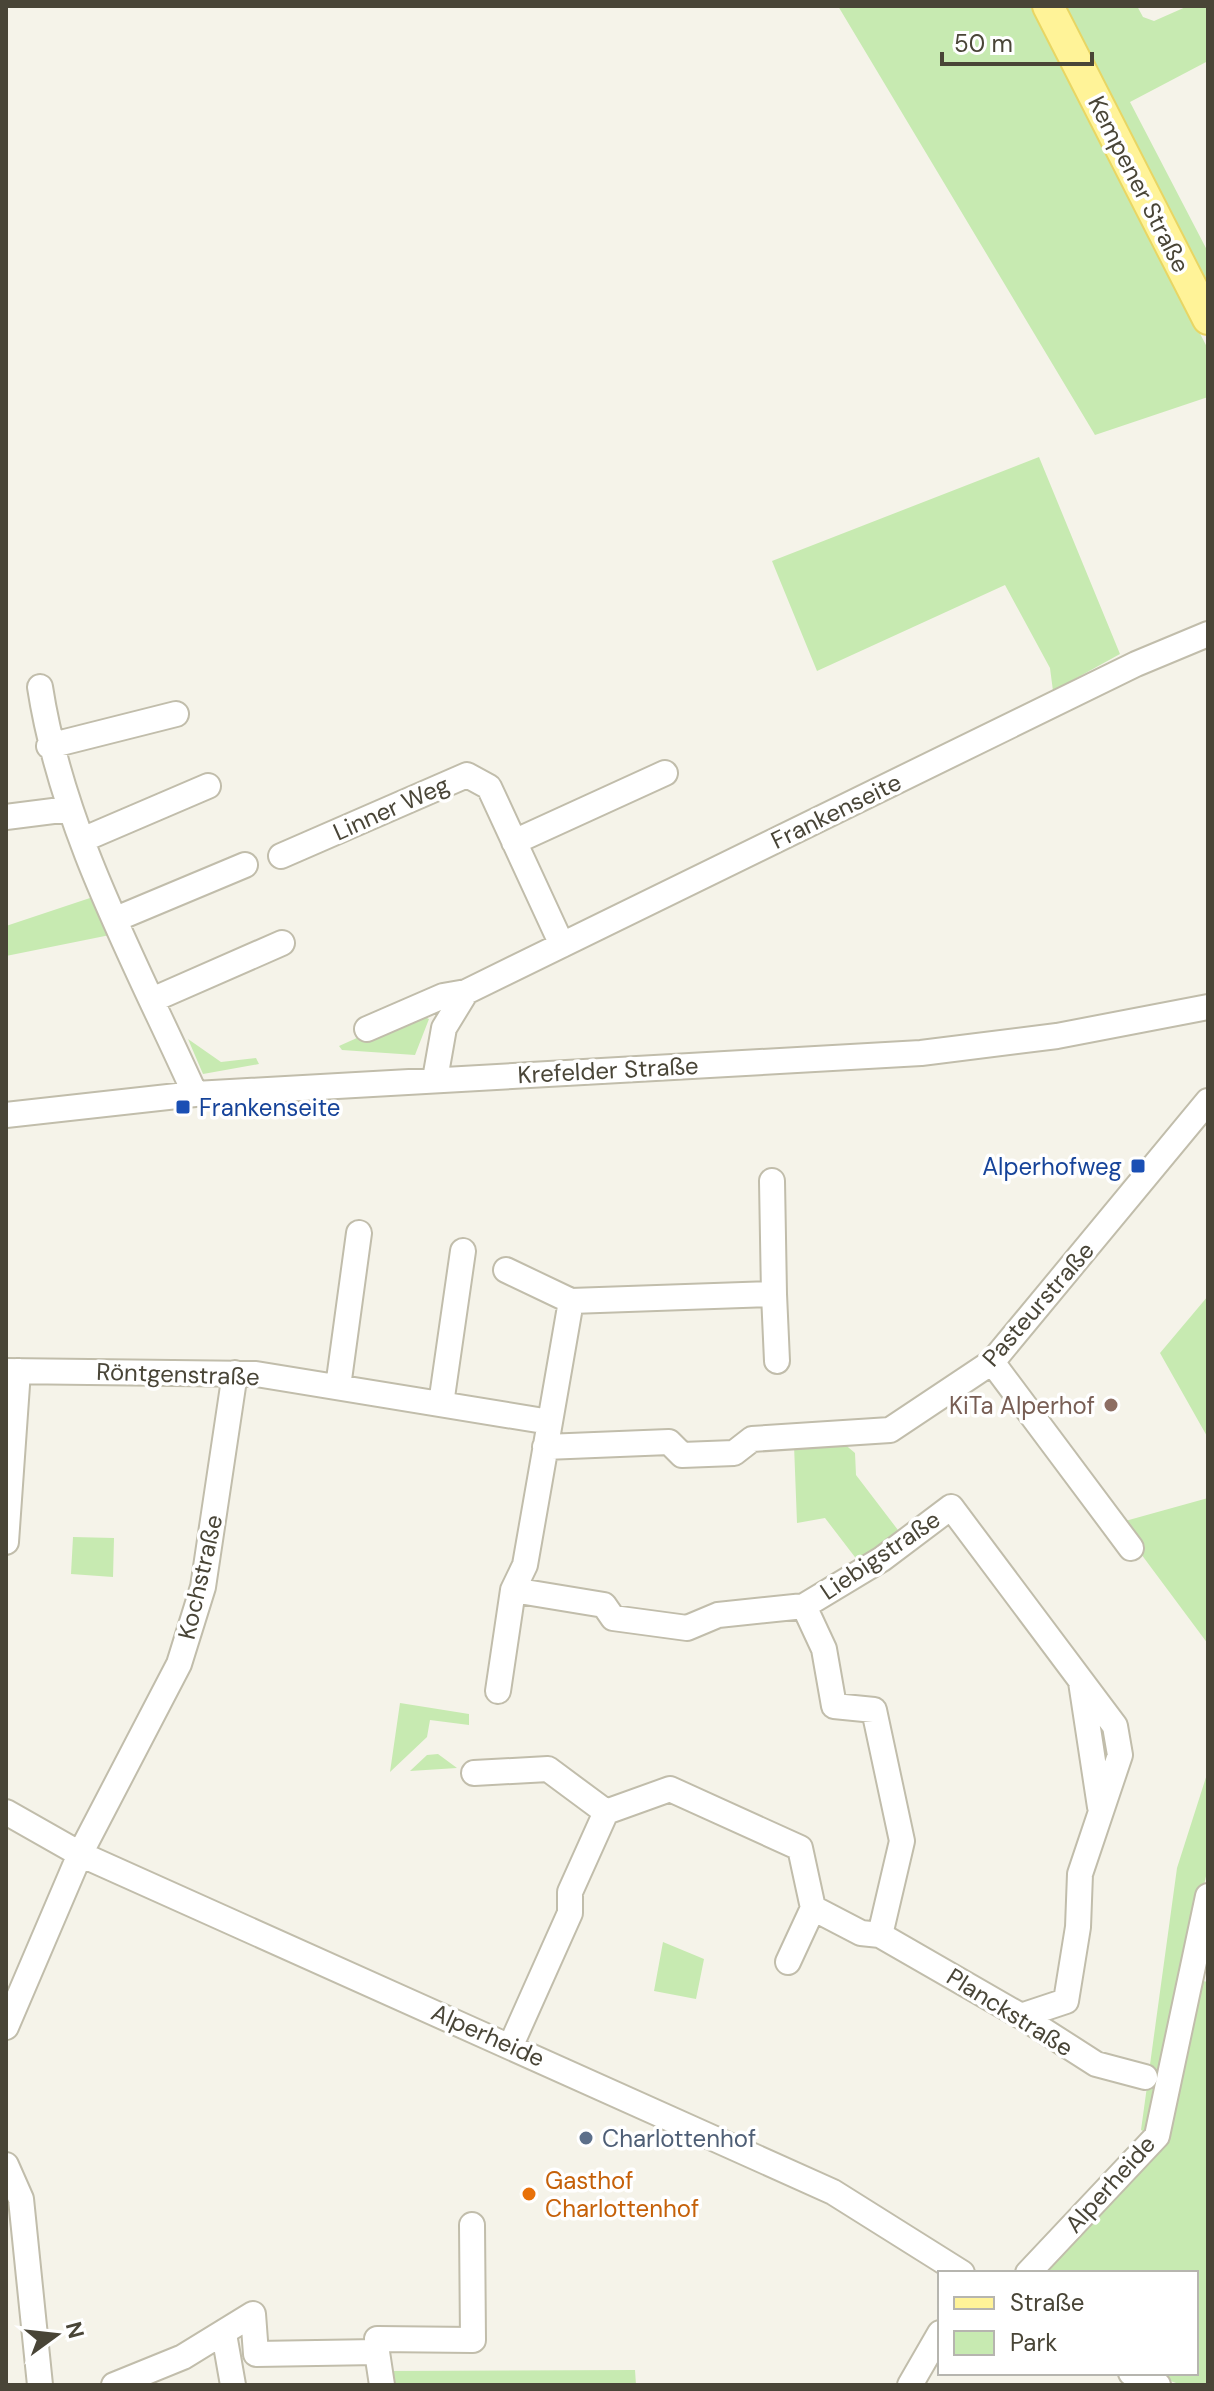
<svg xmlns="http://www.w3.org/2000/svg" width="1214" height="2391" font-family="'DM Sans',sans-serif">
  <rect width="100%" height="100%" fill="#f5f3e9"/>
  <path fill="#c7eab1" d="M838,6h193l177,343v48l-113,38z
    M1056,6h81l6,11 11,4 34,-15h20v55l-78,41 78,150v50z
    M1039,457l81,197 -67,37 -3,-23 -45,-83 -188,86 -45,-110z
    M93,897l17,38 -104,21v-30z
    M415,1012l14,7 -14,36 -73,-5 -3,-4z
    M188,1039l33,23 35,-4 3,6 -56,10z
    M1208,1296v142l-48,-85z
    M842,1442l13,11 1,22 45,59 -40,31 -36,-47 -28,5 -3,-78z
    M1208,1498v146l-90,-121z
    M73,1537l41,1 -1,39 -42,-3z
    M400,1703l69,11v11l-39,-5 -3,17 -37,35z
    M438,1754l19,14 -47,3 17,-16z
    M1208,1771v96l-53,243 -10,22 -4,-2 36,-262z
    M663,1942l41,17 -8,40 -42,-8z
    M1198,1980l10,2v403h-26l-35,-12h49v-100h-155l96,-101z
    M635,2370l1,15h-247l-2,-14z"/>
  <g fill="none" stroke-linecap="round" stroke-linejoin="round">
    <defs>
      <path id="minor" d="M40,687c22,143 96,276 155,407
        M49,746l127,-32
        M6,817l63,-8
        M82,840l126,-54
        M514,842l151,-69
        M281,856l186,-81 22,12 73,158
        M116,919l129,-54
        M152,1000l130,-57
        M367,1029l76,-33 23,-4
        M435,1079l9,-51 22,-36 670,-328 72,-30
        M6,1115l189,-21 726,-41 136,-17 151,-29
        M506,1270l65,31
        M774,1294l3,67
        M992,1362l139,186
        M6,1371l250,3 294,48 -25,143 -12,25 -15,101
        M338,1387l21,-154
        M441,1404l22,-153
        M550,1422l21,-121 203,-7 -2,-113
        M545,1447l124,-5 13,13 52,-2 18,-14 138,-9 102,-68 216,-261
        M6,1542l12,-171
        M513,1590l91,15 9,13 74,10 31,-13 86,-9 78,-47 69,-52 164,219 5,29 -40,119 -2,53 -12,74 -45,15
        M804,1606l20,43 10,57 40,4 28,131 -22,94
        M1081,1682l19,125
        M474,1773l74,-4 58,43
        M6,1812l74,42 753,338 129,81
        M788,1962l25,-54
        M6,2027l74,-173 99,-190 24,-77 32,-214
        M511,2045l59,-132v-21l36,-80 64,-23 130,59 13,60 48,25 19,2 141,81 75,48 49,13
        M6,2165l15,34 19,186
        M1028,2273l129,-137 51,-240
        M224,2334l9,51
        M377,2352v-13l96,1 -1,-115
        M1131,2373l27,12
        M114,2385l69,-28 70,-43 3,40 121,-2 5,33
        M910,2385l30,-52"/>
      <path id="major" d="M1048,6l160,313"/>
    </defs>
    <use href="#minor" stroke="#c1bdab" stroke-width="28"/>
    <use href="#major" stroke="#e8d664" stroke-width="34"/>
    <use href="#minor" stroke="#fff" stroke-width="24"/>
    <use href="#major" stroke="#fff398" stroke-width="30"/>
  </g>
  <g fill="#1a4fb4" stroke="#fff" stroke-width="3">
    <rect x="175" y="1099" width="16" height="16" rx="4"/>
    <rect x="1130" y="1158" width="16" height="16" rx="4"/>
  </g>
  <circle fill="#8d6e63" stroke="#fff" stroke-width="3" cx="1111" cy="1405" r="8"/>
  <circle fill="#5c6f8a" stroke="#fff" stroke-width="3" cx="586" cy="2138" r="8"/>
  <circle fill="#e8710a" stroke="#fff" stroke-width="3" cx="529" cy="2194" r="8"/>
  <g text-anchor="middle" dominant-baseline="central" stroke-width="7" stroke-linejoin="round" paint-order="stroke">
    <g font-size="24" fill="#494537" stroke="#fff">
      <text transform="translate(1139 184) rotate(63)">Kempener Straße</text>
      <text transform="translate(391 808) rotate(-24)">Linner Weg</text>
      <text transform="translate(836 811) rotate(-26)">Frankenseite</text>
      <text transform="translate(608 1070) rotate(-3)">Krefelder Straße</text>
      <text transform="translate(1038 1304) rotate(-49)">Pasteurstraße</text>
      <text transform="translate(178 1374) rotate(2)">Röntgenstraße</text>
      <text transform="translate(880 1555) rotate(-34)">Liebigstraße</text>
      <text transform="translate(200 1577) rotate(-77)">Kochstraße</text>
      <text transform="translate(1010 2012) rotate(32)">Planckstraße</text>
      <text transform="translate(488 2035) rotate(24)">Alperheide</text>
      <text transform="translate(1110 2184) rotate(-48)">Alperheide</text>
    </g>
    <g font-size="24" fill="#164399" stroke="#fff" text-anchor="start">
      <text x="199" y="1107">Frankenseite</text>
      <text x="1122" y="1166" text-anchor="end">Alperhofweg</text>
    </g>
    <g font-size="24" fill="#785e54" stroke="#fff" text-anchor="end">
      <text x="1095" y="1405">KiTa Alperhof</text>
    </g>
    <g font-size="24" fill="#4e5e75" stroke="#fff" text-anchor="start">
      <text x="602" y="2138">Charlottenhof</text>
    </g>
    <g font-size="24" fill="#c56008" stroke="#fff" text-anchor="start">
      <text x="545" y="2180">Gasthof<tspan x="545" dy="28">Charlottenhof</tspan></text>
    </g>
  </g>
  <rect width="1214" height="2391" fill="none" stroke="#494537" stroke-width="16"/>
  <rect x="938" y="2271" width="260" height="104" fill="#ffffff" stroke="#b6b5af" stroke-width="2"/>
  <rect x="954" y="2297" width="40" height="12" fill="#fff398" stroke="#b6b5af" stroke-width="2"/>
  <text x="1010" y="2311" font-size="24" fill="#494537">Straße</text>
  <rect x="954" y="2331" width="40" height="24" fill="#c7eab1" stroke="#b6b5af" stroke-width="2"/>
  <text x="1010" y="2351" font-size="24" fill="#494537">Park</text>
  <g transform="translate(56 2335) rotate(75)" stroke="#ffffff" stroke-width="6" paint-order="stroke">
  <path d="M0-6L14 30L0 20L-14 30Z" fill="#494537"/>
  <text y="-12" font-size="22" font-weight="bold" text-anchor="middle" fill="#494537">N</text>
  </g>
  <path d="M942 52v12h150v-12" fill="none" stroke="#494537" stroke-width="4"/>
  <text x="954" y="52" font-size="24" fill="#494537" stroke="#ffffff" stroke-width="6" paint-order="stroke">50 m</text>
</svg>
